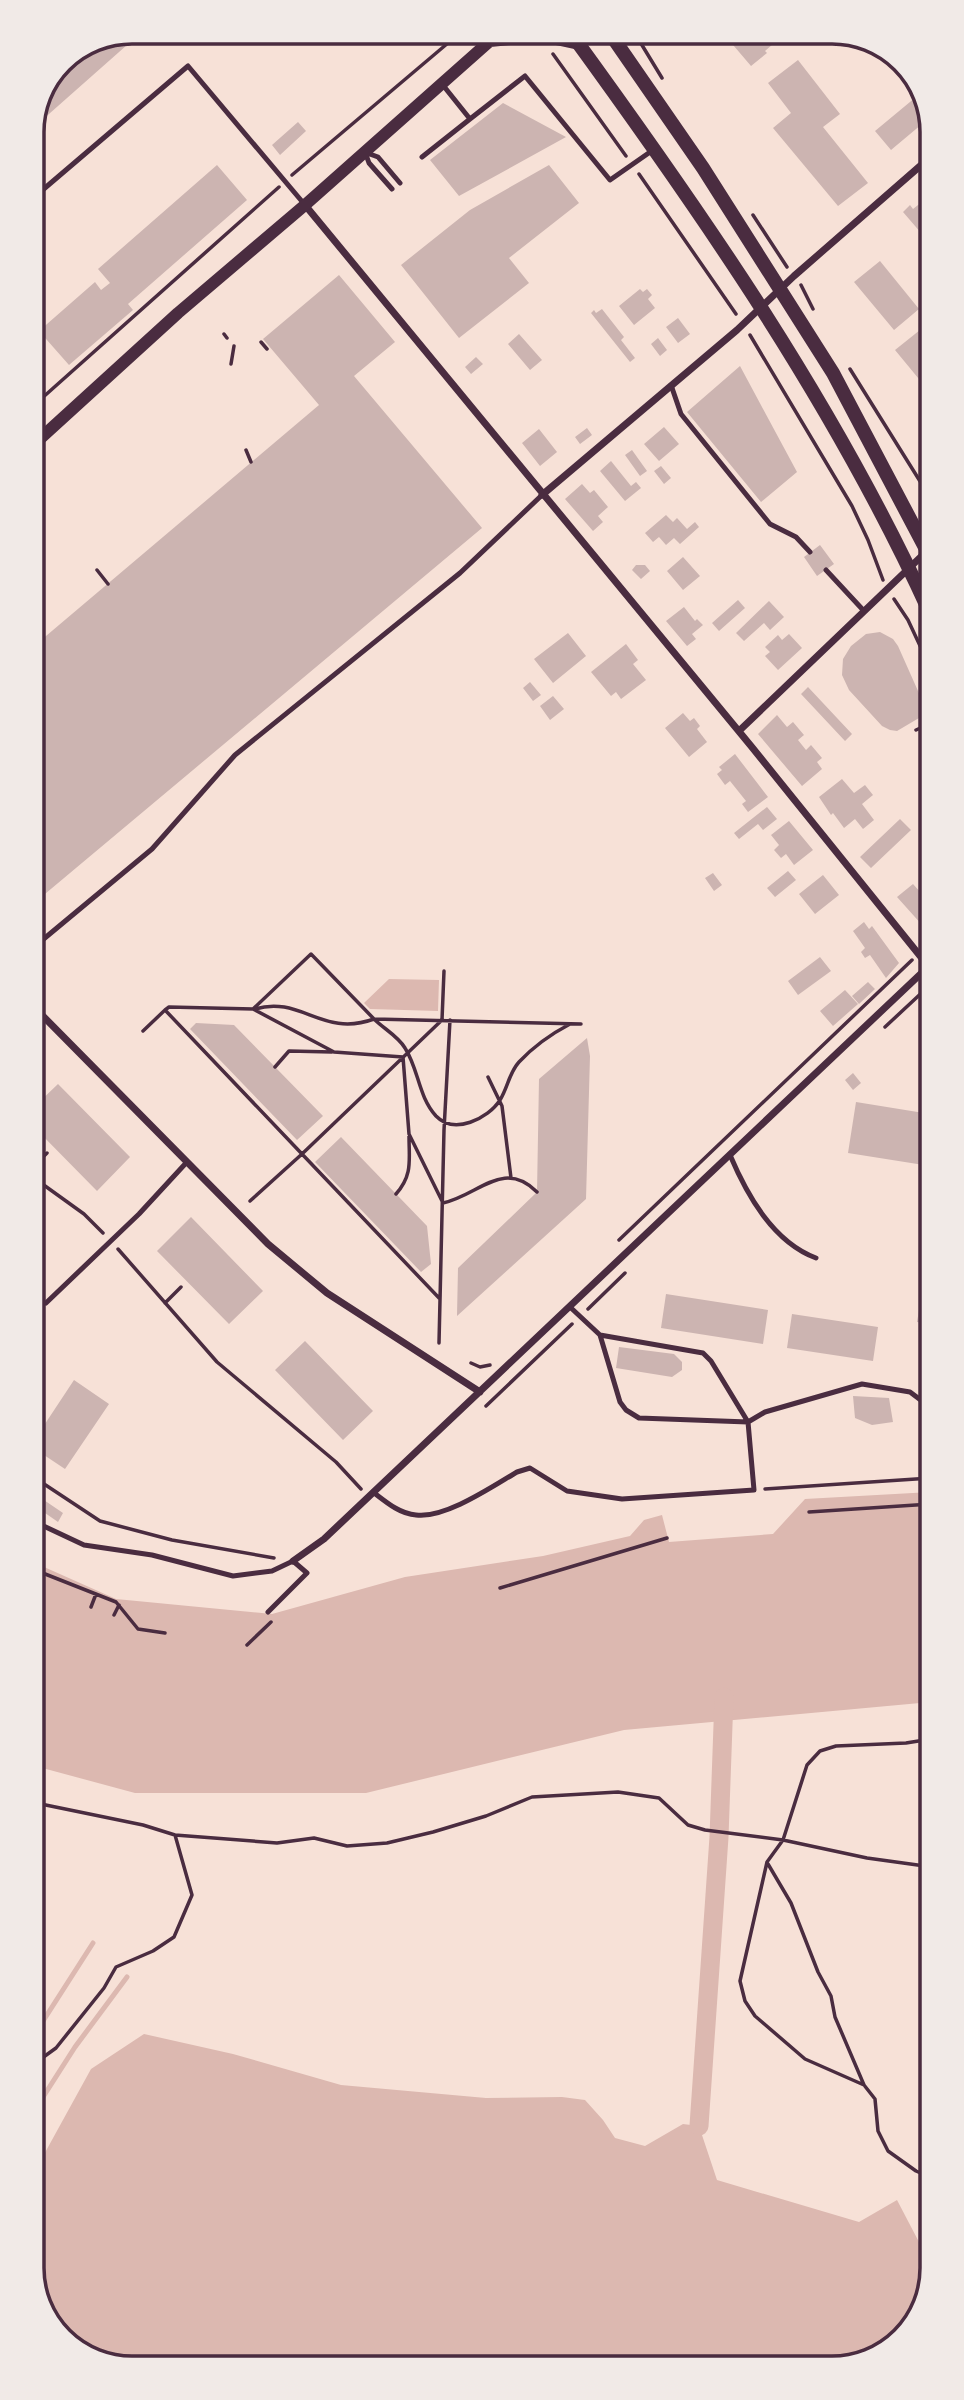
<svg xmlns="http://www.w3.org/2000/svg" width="964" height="2400" font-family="Ubuntu,sans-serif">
  <rect width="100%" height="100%" fill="#f7e1d7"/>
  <path fill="#dcb8b0" d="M389,979l50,1 -1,31 -68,-2 -6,-6z
    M931,1492v210l-307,28 -258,63h-231l-100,-27v-203l81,36 156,15 133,-37 138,-21 87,-20 14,-16 18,-5 7,27 104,-8 32,-35z
    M144,2034l89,20 108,31 145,13 76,-1 23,3 18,20 12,18 30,8 38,-22 16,2 18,54 142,42 38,-22 23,44 12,4v21l-20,60 -48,34 -738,5 -30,-15 -26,-6 -33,-47 -1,-131 55,-100z"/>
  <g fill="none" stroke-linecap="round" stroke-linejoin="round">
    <path stroke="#dcb8b0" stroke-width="5" d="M36,2032l57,-89
      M36,2108l39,-61 52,-70"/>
    <path stroke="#dcb8b0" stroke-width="19" d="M699,2126l20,-289 5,-140"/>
  </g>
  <path fill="#ccb4b1" d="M131,32l5,5 -104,92 29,-69z
    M722,32h54l5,5 -16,14 2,2 -16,13z
    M798,60l42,54 -17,13 45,56 -30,23 -65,-78 18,-15 -23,-30z
    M922,92l5,8v24h-5l-31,26 -16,-19z
    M503,103l63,34 -107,59 -29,-36z
    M298,122l8,9 -26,24 -8,-10z
    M217,165l30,35 -119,104 5,6 -64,55 -30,-34 56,-49 6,8 9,-7 -12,-14z
    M549,165l30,38 -70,55 20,25 -70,55 -58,-73 69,-55z
    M928,197v44l-25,-29 7,-7 3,4z
    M880,261l39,48 -25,21 -40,-48z
    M339,275l56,67 -41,34 128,152 -449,376v-257l286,-242 -56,-66z
    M640,289l3,3 4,-3 5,6 -4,4 7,9 -21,17 -15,-19z
    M602,309l22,28 -3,3 14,18 -5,4 -39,-49 3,-3 2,3z
    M678,318l12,16 -12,9 -12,-16z
    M920,330l8,9v51l-33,-40z
    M519,334l23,26 -12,10 -22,-26z
    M658,338l9,12 -7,6 -9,-12z
    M476,357l7,7 -12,10 -6,-7z
    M740,366l57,106 -36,30 -74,-90z
    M664,427l15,17 -20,17 -15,-17z
    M587,428l5,7 -12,9 -5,-7z
    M539,429l18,23 -17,14 -18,-23z
    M632,450l15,21 -7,5 -15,-21z
    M611,461l20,25 5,-4 5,6 -16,13 -25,-30z
    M661,466l10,12 -7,6 -10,-13z
    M582,484l8,9 4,-3 14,17 -10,9 5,6 -10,9 -28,-32z
    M666,515l7,7 4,-4 10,11 8,-7 4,5 -19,17 -6,-6 -8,7 -7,-8 -6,5 -8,-9z
    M820,545l14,19 -17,12 -13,-19z
    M683,557l17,19 -17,14 -16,-19z
    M636,565h9l5,6 -9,8 -9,-9z
    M738,600l7,8 -26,23 -7,-8z
    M769,601l15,16 -14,13 -6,-7 -20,18 -8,-8z
    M684,607l11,14 2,-2 6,6 -11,9 4,5 -9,7 -21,-25z
    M880,632l13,7 5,7 24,54 1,11 -4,7 -22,13 -7,-1 -8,-4 -33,-36 -7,-15 1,-16 8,-13 15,-12z
    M568,633l18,23 -33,27 -19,-24z
    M789,634l13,14 -24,22 -13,-14 5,-4 -5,-5 13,-12 4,5z
    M626,644l12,16 -5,4 13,16 -25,19 -5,-7 -5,4 -20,-24z
    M530,682l11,13 -8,6 -10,-13z
    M808,687l44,47 -7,7 -44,-47z
    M553,696l11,13 -14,11 -10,-14z
    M683,713l7,8 4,-3 6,8 -3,3 10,13 -18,15 -24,-29z
    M777,715l10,12 6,-5 11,13 -6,5 8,10 5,-5 11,13 -5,4 5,7 -20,17 -44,-52z
    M735,754l33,43 -20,15 -6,-8 4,-3 -16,-20 -5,4 -8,-11 5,-4 -3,-3z
    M842,779l12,14 11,-8 8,10 -11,9 12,16 -11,9 -8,-10 -11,9 -11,-15 -2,2 -12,-18z
    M767,807l10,12 -14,11 -5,-6 -19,15 -5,-6z
    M900,819l11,11 -40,38 -11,-11z
    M789,821l24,29 -19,15 -8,-11 -5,4 -7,-8 5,-5 -8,-10z
    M788,871l8,9 -21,17 -8,-9z
    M713,873l9,12 -8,6 -9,-13z
    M823,875l16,20 -24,19 -16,-20z
    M913,884l16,18v19l-6,5 -26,-29z
    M864,922l5,7 3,-3 27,37 -13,15 -16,-23 -5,3 -4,-6 4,-4 -12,-17z
    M820,957l11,14 -33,24 -10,-14z
    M868,982l7,7 -16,15 -7,-8z
    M845,990l13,14 -25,22 -13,-15z
    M196,1023l38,2 89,91 -26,24 -107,-111z
    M587,1038l3,18 -4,143 -129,117 1,-48 79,-76 2,-113z
    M853,1073l8,10 -8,7 -8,-10z
    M58,1084l72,73 -33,34 -63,-64v-20z
    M856,1102l74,12v52l-82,-13z
    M341,1137l86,89 4,38 -10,8 -106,-110z
    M191,1217l72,74 -34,33 -72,-73z
    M929,1253h1v71l-13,-2z
    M666,1294l102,16 -5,34 -102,-16z
    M792,1314l86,13 -5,34 -86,-13z
    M305,1341l68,70 -30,29 -68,-70z
    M619,1347l55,7 8,8v8l-10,7 -56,-9z
    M74,1380l35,24 -44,65 -30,-20v-10z
    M853,1396l36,2 4,24 -21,3 -17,-7z
    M35,1494l28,19 -5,9 -23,-16z"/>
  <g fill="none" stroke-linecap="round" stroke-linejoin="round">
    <path stroke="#4a2c40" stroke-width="3.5" d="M634,32l28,46
      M553,54l73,102
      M639,174l97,140
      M292,175l169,-143
      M753,215l34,52
      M801,285l12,24
      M224,334l3,4
      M750,335l102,171 16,34 15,40
      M261,342l6,7
      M231,364l3,-18
      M850,369l78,125
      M32,407l247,-220
      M246,450l5,12
      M97,570l11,14
      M894,599l14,21 21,45
      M916,730l13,-6
      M253,1009l81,43 69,5 6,77 34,69c35,-7 60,-45 94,-11
      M255,1009c46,-14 67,29 119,10 10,10 24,17 31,29 14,22 13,48 31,68 18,19 52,3 64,-16 8,-13 9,-27 19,-38 15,-16 32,-28 51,-38
      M165,1010l4,-3 84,2 58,-55 63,65 207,5
      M885,1027l44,-41
      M143,1031l22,-21 137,144 140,-134 2,-49
      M34,1044l4,-4
      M275,1067l14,-16 43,1
      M488,1077l14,29 9,72
      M34,1166l13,-13
      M34,1178l50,36 19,19
      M396,1194c17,-19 13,-34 13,-58
      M250,1201l52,-47 138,145
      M619,1240l293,-280
      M118,1249l99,113 119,100 25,27
      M165,1303l16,-16
      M588,1309l37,-36
      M439,1343l5,-213 6,-110
      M471,1363l9,4 10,-2
      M486,1406l86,-82
      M35,1478l65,43 72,19 102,18
      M765,1489l166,-11
      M809,1512l122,-8
      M35,1570l81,32 22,27 27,4
      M500,1588l167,-50
      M91,1607l5,-13
      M114,1615l5,-10
      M247,1645l24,-23
      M931,1739l-25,4 -70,3 -16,5 -13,14 -24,75 -16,22 -27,119 5,20 10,15 50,43 59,26 11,14 3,32 10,20 28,20 16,7
      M36,1803l107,22 32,10 102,8 37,-5 33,8 40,-3 46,-11 53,-16 46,-19 86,-5 41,6 29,27 17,5 78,10 84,18 65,9
      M768,1864l23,39 27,69 13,24 4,21 29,68
      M36,2068l2,-7 18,-13 48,-60 12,-21 37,-16 21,-14 18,-42 -17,-60"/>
    <path stroke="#4a2c40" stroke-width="5" d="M793,32l4,4
      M442,84l28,35 55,-43 85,104 43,-30
      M365,152l4,11 23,26
      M367,153l11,4 22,26
      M422,157l48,-38
      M32,199l156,-133 117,139
      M671,385l10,29 89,110 26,13 14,15
      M826,570l38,41
      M34,947l118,-98 83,-94 225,-182 82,-78
      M730,1155c17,40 43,87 86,103
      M46,1303l93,-89 47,-51
      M600,1335l103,18 8,8 37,61 17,-10 97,-28 48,8 20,15
      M373,1492c13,10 27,22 43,23 29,4 77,-29 101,-43l13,-4 37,23 55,8 132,-9 -6,-68 -109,-4 -13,-8 -6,-8 -20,-67 -30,-28
      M35,1522l49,23 68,10 81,21 39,-5 21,-10 14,12 -39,39"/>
    <path stroke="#4a2c40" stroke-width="7" d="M305,205l446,541 178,221
      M542,495l195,-165 57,-54 133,-116
      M739,731l189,-181
      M34,1007l234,237 59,49 153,99
      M293,1561l31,-22 605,-573"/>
    <path stroke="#4a2c40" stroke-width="12" d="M490,41l52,-5 37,8
      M32,446l146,-133 127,-108 195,-173"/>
    <path stroke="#4a2c40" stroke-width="14" d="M570,32c134,184 264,371 359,579
      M609,32l94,136 130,205 95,180"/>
  </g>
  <path d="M0 0H964V2400H0ZM132 44H832A88 88 0 0 1 920 132V2268A88 88 0 0 1 832 2356H132A88 88 0 0 1 44 2268V132A88 88 0 0 1 132 44Z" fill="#f1eae7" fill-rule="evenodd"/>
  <path fill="none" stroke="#4a2c40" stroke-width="3.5" d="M132 44H832A88 88 0 0 1 920 132V2268A88 88 0 0 1 832 2356H132A88 88 0 0 1 44 2268V132A88 88 0 0 1 132 44Z"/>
</svg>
